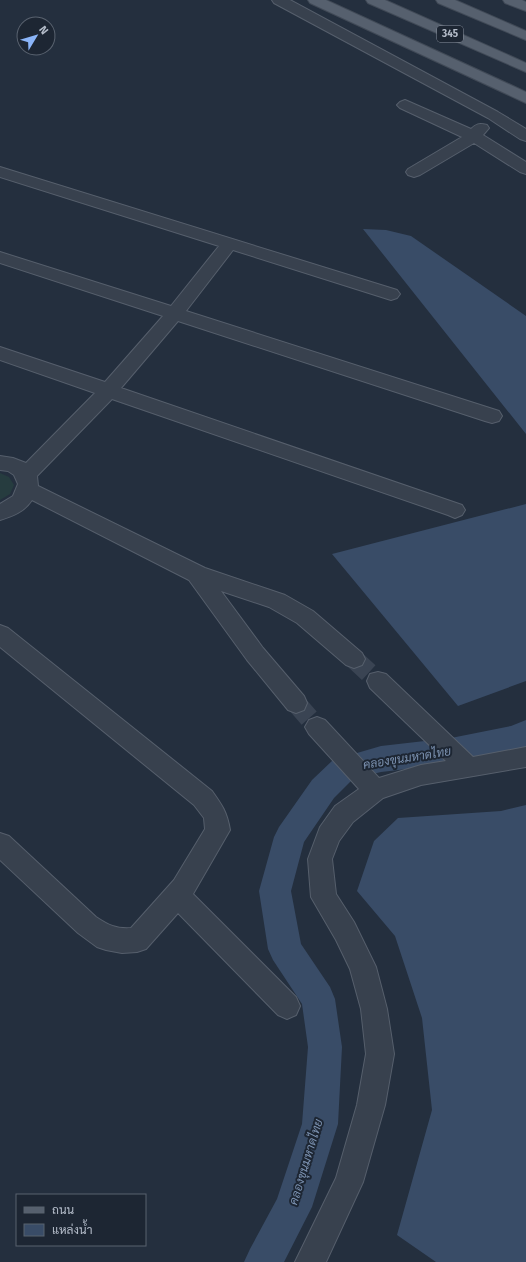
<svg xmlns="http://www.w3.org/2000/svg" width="526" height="1262" font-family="'Fira Sans',Sarabun,sans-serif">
  <rect width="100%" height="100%" fill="#242f3e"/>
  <path fill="#263c3f" d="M0,473l9,4 5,8 -4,9 -10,6z"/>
  <path fill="#394c67" d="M363,229l23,1 25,6 115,80v118z
    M526,504v177l-68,25 -126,-152z
    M526,805v457h-90l-39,-27 35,-125 -10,-92 -27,-82 -38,-45 17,-50 24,-23 103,-7z"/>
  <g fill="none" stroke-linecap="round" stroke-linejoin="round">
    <path fill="#394c67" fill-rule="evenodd" d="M526,720v27l-11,4 -64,13 -70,8 -28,7 -19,19 -30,44 -13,49 10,53 29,43 5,12 7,48 -4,77 -26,83 -28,55h-40l6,-13 27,-50 25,-75 6,-77 -6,-43 -29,-44 -5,-11 -9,-58 15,-54 5,-10 33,-47 21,-20 48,-14 70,-8 60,-12z"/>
    <path stroke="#3a4453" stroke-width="20" stroke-dasharray="20 10" stroke-linecap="butt" d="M354,659l24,22
      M296,703l21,24"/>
    <defs>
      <path id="minor" d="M272,0h18l208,112 28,17v12l-6,-2 -32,-21 -214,-115z
        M405,100l66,29c5,-5 8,-6 16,-4l2,3 -6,7 43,27v12l-6,-2 -46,-29 -54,32 -6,2 -6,-2 -2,-3 2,-3 54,-32 -62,-29 -3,-3 3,-3z
        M0,167l397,123 3,4 -3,4 -6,2 -158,-50 -47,61 313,100 3,5 -3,5 -7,2 -7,-2 -307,-100 -57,67 341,117 3,5 -3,5 -7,3 -7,-3 -336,-116 -75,77 1,10 167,82 80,27 28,16 49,42 3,6 -3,6 -8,3 -8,-3 -49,-42 -28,-16 -48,-16 42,57 41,48 3,7 -3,7 -8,3 -8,-3 -41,-50 -58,-80 -157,-80c-8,12 -19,16 -32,20v-16l13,-8 5,-12 -4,-9 -6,-4 -8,-1v-14l13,2 13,5 69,-70 -95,-33v-13l105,35 58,-66 -163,-53v-11l171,54 48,-60 -219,-69z
        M0,625l8,3 204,163c10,14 15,21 18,39l-37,64 103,103 4,9 -4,9 -9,4 -9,-4 -100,-102 -32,36 -9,3 -15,1 -16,-3 -9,-3 -19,-14 -78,-73v-27l9,3 87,81c12,8 20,12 35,11l43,-48 31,-51 -1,-11 -10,-13 -194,-158z
        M378,672l8,2 87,83 53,-10v20l-105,18 -38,13 -30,24 -14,19 -7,18 4,35 18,28 22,45 11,42 7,45 -9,51 -22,77 -37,80h-31l41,-84 21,-73 9,-51 -5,-45 -11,-40 -14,-29 -25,-43 -3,-38 12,-32 15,-21 24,-17 -50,-55 -4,-7 4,-7 8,-3 8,3 54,58 42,-13 25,-4 -76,-73 -3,-7 3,-7z"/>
      <path id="major" d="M308,0h18l200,92v11l-216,-100z
        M366,0h19l141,63v9l-158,-69z
        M436,0h19l71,31v9l-88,-37z
        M503,0h19l4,2v9l-21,-8z"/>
    </defs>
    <use href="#minor" stroke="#565f6c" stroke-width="2"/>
    <use href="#major" stroke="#414a57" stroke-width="2"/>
    <use href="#minor" fill="#38414e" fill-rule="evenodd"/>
    <use href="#major" fill="#56606e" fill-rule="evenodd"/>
  </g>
  <g text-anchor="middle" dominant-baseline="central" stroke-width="4" stroke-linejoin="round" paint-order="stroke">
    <rect fill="#1d2633" stroke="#878f9c" stroke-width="1" x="437" y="26" width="26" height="16" rx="3"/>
    <g font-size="10" font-weight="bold" fill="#b4bcc9">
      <text x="450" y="34">345</text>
    </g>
    <g font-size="12" font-style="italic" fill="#7c92b1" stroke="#1d2633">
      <text transform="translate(407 758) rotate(-9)">คลองขุนมหาดไทย</text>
      <text transform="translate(306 1162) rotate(-73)">คลองขุนมหาดไทย</text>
    </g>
  </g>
  <rect x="16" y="1194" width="130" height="52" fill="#1d2633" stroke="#59626f"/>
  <rect x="24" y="1207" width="20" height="6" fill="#56606e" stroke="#59626f"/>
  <text x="52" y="1214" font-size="12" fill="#b4bcc9">ถนน</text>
  <rect x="24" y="1224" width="20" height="12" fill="#394c67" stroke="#59626f"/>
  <text x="52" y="1234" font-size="12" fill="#b4bcc9">แหล่งน้ำ</text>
  <g transform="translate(36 36) rotate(52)"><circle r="19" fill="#1d2633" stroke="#59626f"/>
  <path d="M0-3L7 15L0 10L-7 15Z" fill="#8ab4f8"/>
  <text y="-6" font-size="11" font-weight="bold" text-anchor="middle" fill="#b4bcc9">N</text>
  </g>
</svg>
